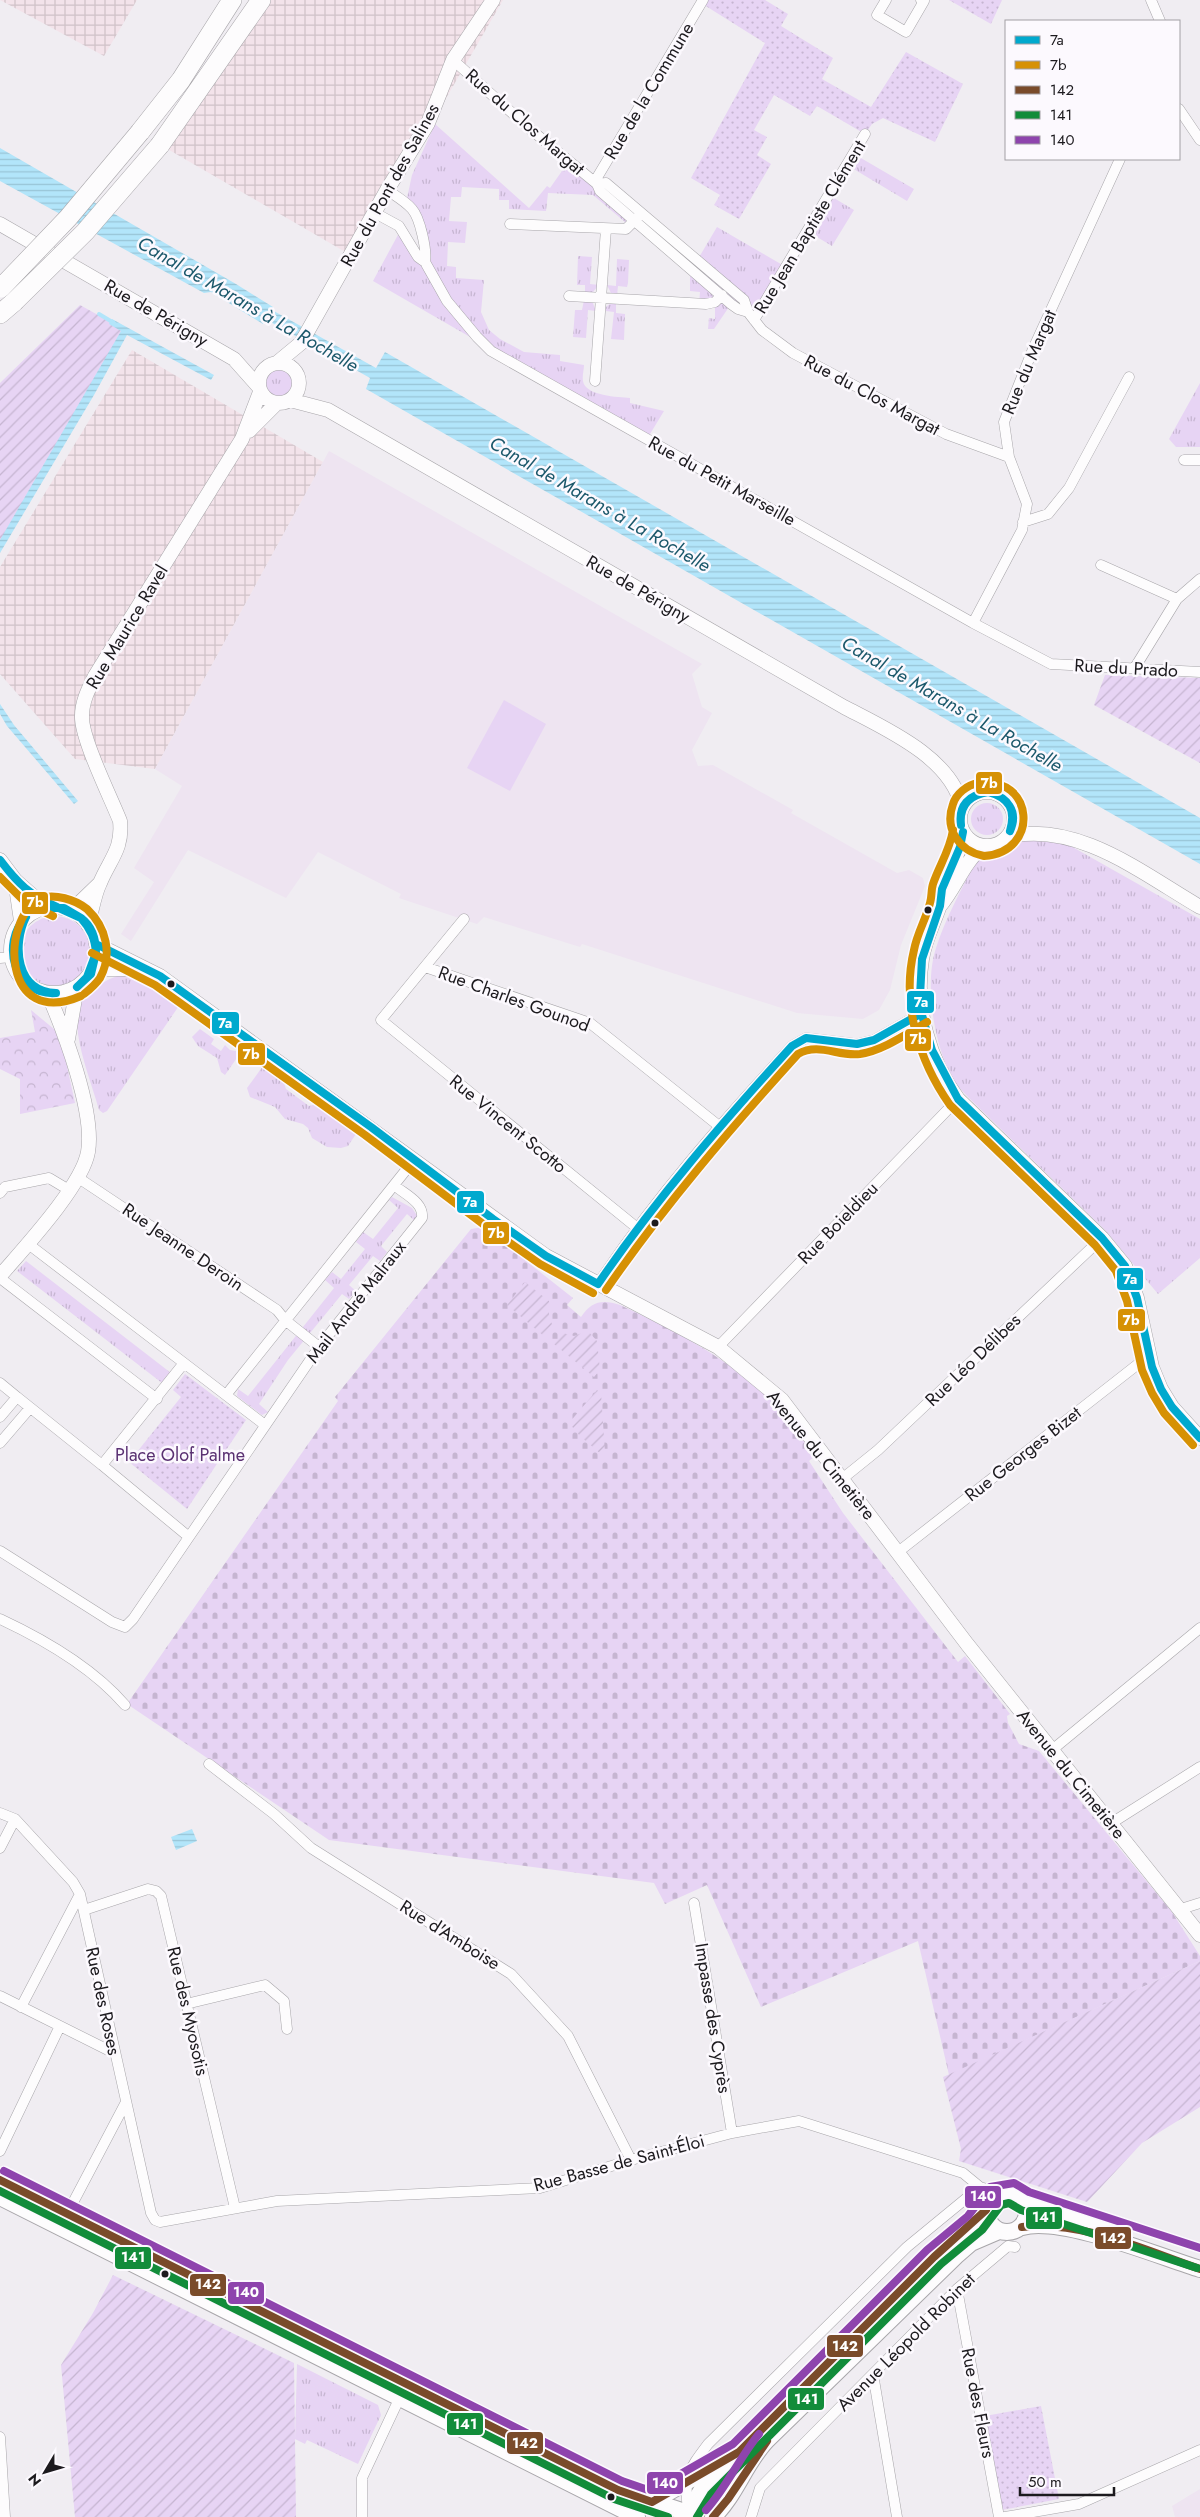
<svg xmlns="http://www.w3.org/2000/svg" width="1200" height="2517" font-family="Jost,sans-serif">
  <defs>
    <pattern id="industrial-grid" width="8" height="8" patternUnits="userSpaceOnUse" patternTransform="scale(1.25)"><rect width="8" height="8" fill="#f3e3ea"/><path d="M0 4h8M4 0v8" fill="none" stroke="#d0c2c8"/></pattern>
    <pattern id="grass-tufts" width="24" height="20" patternUnits="userSpaceOnUse" patternTransform="scale(1.25)"><rect width="24" height="20" fill="#e7d4f4"/><path d="M3 7l-1-3M5 7V3M7 7l1-3M15 17l-1-3M17 17v-4M19 17l1-3" fill="none" stroke="#c6b5d1"/></pattern>
    <pattern id="forest-crowns" width="20" height="18" patternUnits="userSpaceOnUse" patternTransform="scale(1.25)"><rect width="20" height="18" fill="#e7d4f4"/><path d="M2 6a3 3 0 1 1 6 0M12 15a3 3 0 1 1 6 0" fill="none" stroke="#c6b5d1"/></pattern>
    <pattern id="cemetery-stones" width="16" height="16" patternUnits="userSpaceOnUse" patternTransform="scale(1.25)"><rect width="16" height="16" fill="#e7d4f4"/><path d="M2 7V4a2 2 0 0 1 4 0v3zM10 15v-3a2 2 0 0 1 4 0v3z" fill="#c6b5d1"/></pattern>
    <pattern id="park-dots" width="8" height="8" patternUnits="userSpaceOnUse" patternTransform="scale(1.25)"><rect width="8" height="8" fill="#e7d4f4"/><path d="M2 2h.1M6 6h.1" fill="none" stroke="#c6b5d1" stroke-width="1.8" stroke-linecap="round"/></pattern>
    <pattern id="garden-furrows" width="10" height="10" patternUnits="userSpaceOnUse" patternTransform="scale(1.25)"><rect width="10" height="10" fill="#e7d4f4"/><path d="M-1 1l2-2M0 10L10 0M9 11l2-2" fill="none" stroke="#c6b5d1"/></pattern>
    <pattern id="water-rules" width="6" height="5" patternUnits="userSpaceOnUse" patternTransform="scale(1.25)"><rect width="6" height="5" fill="#b2e5fa"/><path d="M0 2.5h6" fill="none" stroke="#98c4d6"/></pattern>
  </defs>
  <rect width="100%" height="100%" fill="#f0edf2"/>
  <path fill="url(#industrial-grid)" d="M0,0h137l-33,56z
    M267,0h236l-149,257 -190,-110 41,-50z
    M132,350l191,112 -168,307 -80,-10 -75,-85v-107z"/>
  <path fill="#eee4f1" d="M329,451l373,213 -10,10 10,33 10,6 -20,37 6,16 15,-1 80,45 -2,3 106,60 12,-3 14,8 2,8 -24,59 -11,45 -11,20 -16,9 -66,-6 -215,-69 -2,3 -96,-30 -7,7 -78,-26 2,-4 -83,-42 -32,46 -98,-48 -57,91 -10,-7 33,-52 -20,-14 48,-82 -27,-17z
    M1200,2489v28h-25l-3,-11z"/>
  <path fill="url(#grass-tufts)" d="M435,124l94,84 18,-22 3,2 19,-27 37,22 92,76 19,-32 69,40 -32,53 -23,-16 -17,25h-6l1,-11 6,1v-17l-16,2 1,-12 -10,-1v-23l-55,-47 -9,8 -1,-7 -32,-27 -45,-2 -2,18 -37,-2v-9h-10v-11l-37,-2 -1,10h-10l-2,24 18,1 -2,21 -17,-1 -1,24 9,1v11l28,2 -3,32 8,18 11,9 24,13 36,3v6l24,4c0,5 -2,11 -1,16 2,15 36,16 47,17v5l34,8 -17,28 -274,-158 26,-48 26,28 -18,-63 5,-23z
    M854,154l60,35 -7,12 -60,-36z
    M829,195l25,15 -22,36 -25,-15z
    M578,256l14,1 -2,27 9,1 -7,8h-7v-8h-8z
    M617,259l12,1 -1,23 -1,4 -9,-1 -1,9h-5l-5,-10 9,1z
    M584,300l8,1 4,10 -8,-1 -2,28 -13,-1 2,-27h7z
    M611,303l5,1v9l9,1 -1,26 -13,-1 3,-27 -8,-1v-4z
    M262 383a16 16 0 1 1 32 0a16 16 0 1 1-32 0Z
    M1200,383v64h-24l-7,-8z
    M971 819a16 16 0 1 1 32 0a16 16 0 1 1-32 0Z
    M1030,838l39,7 131,74v339l-42,36 -53,-64 -132,-128c-7,-7 -15,-15 -20,-23 -19,-33 -29,-95 -17,-131 9,-29 25,-57 38,-84l5,-6 21,-7 14,-11z
    M20 951a35 35 0 1 1 70 0a35 35 0 1 1-70 0Z
    M123,974l36,4 26,19 -78,114 -4,2 -4,-3c-7,-26 -22,-62 -22,-90 -1,-24 26,-40 46,-46z
    M200,1029l14,10 -3,5 10,7 4,-6 5,5 11,2 -16,23 -4,-3 -4,-14 -19,-12 -6,-9z
    M263,1066l20,14 3,9 23,17 7,-2 40,30 -8,12 -7,2 -14,-1 -15,-9 -4,-10 -5,-4 -18,-5 -10,-12 -25,-10 -3,-9z
    M392,1197l20,11 6,9 -3,4 -8,-7 -26,32 6,6 -7,9 -7,-5 -24,29 7,6 -7,8 -7,-5 -54,66 -29,44 9,8 -6,3 -25,-19 1,-7 10,7 86,-108 -9,-8 7,-8 9,7 24,-30 -9,-7 7,-10 10,7 25,-31 -9,-8z
    M26,1261l145,112 -9,10 -145,-112z
    M297,2364l81,41 3,10 -23,49 -51,-24 -2,4 -10,-5z"/>
  <path fill="url(#forest-crowns)" d="M31,1010l29,24 15,69 -55,11v-35l-20,-10v-31l35,-6z"/>
  <path fill="url(#cemetery-stones)" d="M483,1227l90,71 -6,7 14,12c10,-16 22,-18 39,-12 51,24 103,50 144,89 20,18 35,41 51,62l-6,5 34,52 115,149 7,-6 45,58 -3,2 1,7 11,21 20,7 133,161 28,44v5l-251,114 -31,-134 -157,66 -54,-122 -42,19 -11,-21 -325,-43 -202,-136 211,-303 -3,-4 136,-168z"/>
  <path fill="url(#park-dots)" d="M703,0h62l23,14 -7,12 52,32 -11,21 49,28 35,-55 57,32 -28,58 -52,-24 -11,6 -7,10 -48,-28 -7,10 -36,-21 -20,35 13,7 -10,18 14,9 -32,55 -25,-14 6,-10 -29,-17 74,-135 -64,-40z
    M949,0h53l-11,24z
    M185,1374l61,46 -59,89 -58,-47 52,-65 -8,-7z
    M1041,2406l18,93 -57,11 -17,-94z"/>
  <path fill="url(#garden-furrows)" d="M80,305l45,25 -125,217v-164z
    M1105,675l95,3v85l-106,-58z
    M525,1282l24,19v15l4,11 -8,10 -38,-32z
    M588,1331l9,10 3,29 -6,7 -40,-33 9,-11 11,3z
    M597,1390l4,3 4,59 -3,3 -22,-19 -11,-13z
    M1200,1961v146l-58,36 -53,57 -2,2 -128,-41 2,-12 -18,-72z
    M113,2275l181,88 2,154h-221l-14,-152 32,-52z"/>
  <path fill="#e7d4f4" d="M504,700l42,24 -36,67 -43,-23z"/>
  <path fill="url(#water-rules)" d="M0,148l236,136 37,23 -1,3 104,58 9,-16 815,466v46l-834,-475 4,-11 -103,-58 -4,4 -52,-32 -7,1 -204,-112z
    M112,319l102,56 -3,5 -84,-45 -33,60 -94,158v-13l121,-209 -12,-7z
    M0,704l14,21 64,76 -4,3 -67,-78 -7,-12z
    M192,1829l5,12 -21,9 -5,-13z"/>
  <g fill="none" stroke-linecap="round" stroke-linejoin="round">
    <path stroke="#b2e5fa" stroke-width="4" d="M99,314l15,9"/>
    <defs>
      <path id="street" d="M886,0l-9,15 29,17 18,-31 -3,-1
        M1151,0l9,21
        M453,60l77,69 67,55 3,7 131,113 7,5 10,3
        M1179,109l21,31
        M595,181l108,-181
        M597,184l9,-1 138,117 4,12 14,18 31,23 153,81 63,23
        M387,190c9,6 18,11 25,19 8,9 15,41 13,53
        M375,213l24,13 19,31 7,5 22,39 30,36 14,14 482,272 78,41 149,8
        M510,224l116,5 12,-12
        M569,296l137,8 9,-2 7,-7
        M754,320l111,-186
        M595,381l11,-152
        M1184,460h16
        M1023,522l25,-8 21,-26 60,-111
        M1101,565l76,34
        M973,623l49,-93 5,-26 -18,-47 -5,-35 29,-73 87,-190
        M1134,669l43,-70 23,-20
        M464,919l-83,101 255,207
        M0,958l11,-1
        M425,967l165,56 129,103
        M77,1177l200,133 8,10 34,27
        M394,1185l20,-25
        M0,1193l5,-6 44,-9 20,12
        M27,1243l157,120
        M0,1278l157,121
        M598,1284c57,-86 124,-162 194,-238l14,-8 51,6 17,-4 48,-27
        M718,1347l240,-248
        M0,1383l17,14
        M226,1395l168,-210c10,9 30,17 28,33l-103,129 -130,190 -87,-72 82,-102 81,62
        M0,1417l17,-20 85,68
        M0,1443l30,-35
        M842,1479l36,-29 224,-212
        M0,1551l112,71 13,5 8,-8 56,-82
        M898,1552l244,-191 8,-2
        M0,1619c45,21 93,49 125,86
        M1052,1750l148,-122
        M209,1764l65,50 37,34 200,126 57,62 63,124
        M0,1813l15,6 58,63 7,12 71,319 4,7 5,2 117,-21 263,-13 91,-28 101,-27 67,-12 164,52 17,14 19,6
        M1110,1824l90,-57
        M0,1848l15,-29
        M694,1903l38,230
        M1181,1909l19,-6
        M84,1910l64,-21 8,2 5,5 74,312
        M0,1996l114,57
        M186,2004l79,-19 19,16 3,28
        M21,2007l59,-113
        M0,2151l60,-125
        M980,2187l7,18
        M67,2214l59,-112
        M957,2289l42,228
        M873,2374l24,143
        M0,2437l5,80
        M688,2511c-4,-35 -1,-39 20,-67l199,-197 73,-60
        M362,2517v-39l38,-81
        M751,2517l9,-29 197,-199 51,-43 7,1
        M1005,2517l74,-13 121,-54"/>
      <path id="secondary" d="M0,224l234,135 24,27
        M278,362l23,-19 86,-153 41,-67 25,-63 40,-60
        M259 383a20 20 0 1 1 40 0a20 20 0 1 1-40 0Z
        M290,400l38,10 516,297c40,21 109,51 118,101
        M249,431l28,-28
        M960 819a27 27 0 1 1 54 0a27 27 0 1 1-54 0Z
        M963,832c-2,21 -15,37 -21,57 -1,6 -1,13 -3,19 -6,17 -14,32 -17,51 -8,49 7,101 36,140l144,139 23,28 12,32 15,69 9,22 11,18 28,31
        M1007,837c70,-17 136,37 193,70
        M0,860l15,20 6,41
        M15,880l18,16 23,11
        M940,906c16,-19 24,-45 44,-60
        M11 950a43 43 0 1 1 86 0a43 43 0 1 1-86 0Z
        M71,911l28,-27
        M88,925c4,-14 6,-30 12,-42 10,-24 23,-34 20,-62 -9,-23 -39,-83 -38,-105 0,-15 7,-28 13,-40l147,-237 18,-47
        M96,944l64,32 386,280 172,91 64,53 185,244 233,291
        M93,969h40l12,3
        M68,1039l9,-52
        M0,1276c24,-28 82,-90 88,-124 7,-40 -24,-121 -40,-158"/>
      <path id="primary" d="M0,2180l618,310 70,23 4,4
        M987 2212a20 20 0 1 1 40 0a20 20 0 1 1-40 0Z
        M0,2197l637,320
        M1024,2201l91,30
        M1022,2227c40,-11 136,29 178,42
        M652,2502l70,-41
        M685,2517l18,-29 231,-231 52,-47
        M713,2517c23,-22 32,-54 54,-77l189,-184 15,-13 28,-12"/>
      <path id="highway" d="M140,132l41,-52 51,-80
        M160,145l101,-145
        M0,314l14,-12"/>
    </defs>
    <use href="#street" stroke="#a8a6aa" stroke-width="11"/>
    <use href="#secondary" stroke="#a8a6aa" stroke-width="15"/>
    <use href="#primary" stroke="#a8a6aa" stroke-width="18"/>
    <use href="#highway" stroke="#a8a6aa" stroke-width="20"/>
    <use href="#street" stroke="#fdfcfd" stroke-width="10"/>
    <use href="#secondary" stroke="#fdfcfd" stroke-width="14"/>
    <use href="#primary" stroke="#fdfcfd" stroke-width="16"/>
    <use href="#highway" stroke="#fdfcfd" stroke-width="19"/>
    <defs>
      <path id="highway-bridge" d="M1,288l67,-70 72,-86
        M14,302l71,-70 75,-87"/>
    </defs>
    <use href="#highway-bridge" stroke="#a8a6aa" stroke-width="20" stroke-linecap="butt"/>
    <use href="#highway-bridge" stroke="#fdfcfd" stroke-width="19"/>
    <defs>
      <path id="bus-1" d="M988,792c19,5 31,19 22,39
        M988,792c22,6 28,18 22,39
        M961,825c-3,-20 8,-30 27,-33
        M961,825c-2,-19 8,-30 27,-33
        M963,832l-3,15 -18,42 -2,17 -18,53 -2,37 2,19 10,35 26,49 144,139 23,28 12,32 15,69 9,22 11,18 28,31
        M0,860c18,24 30,35 57,47
        M45,908h19l17,10
        M45,908h14l22,10
        M26,917c-14,28 -10,75 30,76
        M26,917c-26,26 -12,79 30,76
        M81,918c12,9 15,21 15,35
        M81,918c10,11 14,21 15,35
        M96,944l64,32 211,151 122,92 53,37 52,28
        M77,987l10,-10 9,-24
        M77,987l14,-13 5,-21
        M598,1284c58,-85 125,-162 194,-238l14,-8 51,6 17,-4 48,-27"/>
      <path id="bus-2" d="M953,830c-3,20 -14,36 -20,54 -2,6 -1,13 -3,19 -4,16 -13,30 -16,47 -13,54 5,111 36,155l145,140 21,26 11,30 15,69 10,23 12,20 29,32
        M984,856c-25,-5 -40,-27 -31,-52 3,-10 14,-19 25,-21 56,-8 63,69 6,73
        M0,877l27,27 26,12
        M92,953l63,32 210,150 122,92 53,37 53,29
        M81,996c-79,34 -81,-75 -41,-98 16,-4 34,1 47,11 19,18 26,45 13,69 -4,6 -11,12 -16,16
        M606,1290c58,-84 124,-161 192,-236 21,-12 40,3 62,0 24,-4 46,-20 67,-32"/>
      <path id="bus-3" d="M0,2180l618,310 34,12 87,-50 195,-195 52,-47
        M1022,2227c60,-7 122,23 178,42
        M713,2517l15,-18 39,-58"/>
      <path id="bus-4" d="M0,2191l614,308 54,18
        M697,2517l14,-23 230,-230 41,-34 19,-25 8,-2 12,7 176,58"/>
      <path id="bus-5" d="M4,2171l618,310 29,10 82,-47 194,-194 41,-34 22,-29 24,-4 15,9 171,56
        M706,2510c21,-23 33,-52 53,-76"/>
    </defs>
    <use href="#bus-1" stroke="#fcf9fe" stroke-width="11"/>
    <use href="#bus-2" stroke="#fcf9fe" stroke-width="11"/>
    <use href="#bus-3" stroke="#fcf9fe" stroke-width="11"/>
    <use href="#bus-4" stroke="#fcf9fe" stroke-width="11"/>
    <use href="#bus-5" stroke="#fcf9fe" stroke-width="11"/>
    <use href="#bus-1" stroke="#00a9ce" stroke-width="8"/>
    <use href="#bus-2" stroke="#d69104" stroke-width="8"/>
    <use href="#bus-3" stroke="#7a4b2a" stroke-width="8"/>
    <use href="#bus-4" stroke="#128c3a" stroke-width="8"/>
    <use href="#bus-5" stroke="#8e44ad" stroke-width="8"/>
  </g>
  <g fill="#1c1a1e" stroke="#fcf9fe" stroke-width="2">
    <circle cx="928" cy="910" r="4.5"/>
    <circle cx="171" cy="984" r="4.5"/>
    <circle cx="655" cy="1223" r="4.5"/>
    <circle cx="165" cy="2274" r="4.5"/>
    <circle cx="611" cy="2497" r="4.5"/>
  </g>
  <g text-anchor="middle" dominant-baseline="central" stroke-width="5" stroke-linejoin="round" paint-order="stroke">
    <g font-size="18" fill="#1c1a1e" stroke="#fcf9fe">
      <text transform="translate(649 91) rotate(-59)">Rue de la Commune</text>
      <text transform="translate(525 122) rotate(41)">Rue du Clos Margat</text>
      <text transform="translate(390 185) rotate(-61)">Rue du Pont des Salines</text>
      <text transform="translate(810 227) rotate(-59)">Rue Jean Baptiste Clément</text>
      <text transform="translate(156 313) rotate(30)">Rue de Périgny</text>
      <text transform="translate(1029 362) rotate(-67)">Rue du Margat</text>
      <text transform="translate(872 395) rotate(28)">Rue du Clos Margat</text>
      <text transform="translate(722 481) rotate(29)">Rue du Petit Marseille</text>
      <text transform="translate(638 589) rotate(30)">Rue de Périgny</text>
      <text transform="translate(127 627) rotate(-59)">Rue Maurice Ravel</text>
      <text transform="translate(1126 668) rotate(3)">Rue du Prado</text>
      <text transform="translate(514 999) rotate(20)">Rue Charles Gounod</text>
      <text transform="translate(508 1124) rotate(39)">Rue Vincent Scotto</text>
      <text transform="translate(838 1223) rotate(-46)">Rue Boieldieu</text>
      <text transform="translate(183 1247) rotate(34)">Rue Jeanne Deroin</text>
      <text transform="translate(356 1302) rotate(-52)">Mail André Malraux</text>
      <text transform="translate(973 1360) rotate(-44)">Rue Léo Délibes</text>
      <text transform="translate(1023 1454) rotate(-38)">Rue Georges Bizet</text>
      <text transform="translate(821 1455) rotate(51)">Avenue du Cimetière</text>
      <text transform="translate(1071 1774) rotate(51)">Avenue du Cimetière</text>
      <text transform="translate(450 1935) rotate(32)">Rue d'Amboise</text>
      <text transform="translate(103 2001) rotate(78)">Rue des Roses</text>
      <text transform="translate(188 2011) rotate(77)">Rue des Myosotis</text>
      <text transform="translate(713 2018) rotate(81)">Impasse des Cyprès</text>
      <text transform="translate(619 2163) rotate(-15)">Rue Basse de Saint-Éloi</text>
      <text transform="translate(906 2342) rotate(-45)">Avenue Léopold Robinet</text>
      <text transform="translate(978 2403) rotate(79)">Rue des Fleurs</text>
    </g>
    <g font-size="18" fill="#5a3172" stroke="#fcf9fe">
      <text x="180" y="1455">Place Olof Palme</text>
    </g>
    <g font-size="19" font-style="italic" fill="#1b586b" stroke="#fcf9fe">
      <text transform="translate(248 304) rotate(30)">Canal de Marans à La Rochelle</text>
      <text transform="translate(600 504) rotate(30)">Canal de Marans à La Rochelle</text>
      <text transform="translate(952 704) rotate(30)">Canal de Marans à La Rochelle</text>
    </g>
  </g>
  <g stroke="#fcf9fe" stroke-width="2">
    <rect x="975" y="771" width="28" height="24" rx="5" fill="#d69104"/>
    <rect x="21" y="891" width="28" height="24" rx="5" fill="#d69104"/>
    <rect x="906" y="990" width="29" height="24" rx="5" fill="#00a9ce"/>
    <rect x="211" y="1011" width="29" height="24" rx="5" fill="#00a9ce"/>
    <rect x="904" y="1028" width="28" height="24" rx="5" fill="#d69104"/>
    <rect x="237" y="1042" width="29" height="24" rx="5" fill="#d69104"/>
    <rect x="456" y="1190" width="29" height="24" rx="5" fill="#00a9ce"/>
    <rect x="482" y="1221" width="28" height="24" rx="5" fill="#d69104"/>
    <rect x="1116" y="1267" width="28" height="24" rx="5" fill="#00a9ce"/>
    <rect x="1117" y="1308" width="29" height="24" rx="5" fill="#d69104"/>
    <rect x="964" y="2185" width="38" height="24" rx="5" fill="#8e44ad"/>
    <rect x="1025" y="2206" width="38" height="24" rx="5" fill="#128c3a"/>
    <rect x="1094" y="2226" width="38" height="24" rx="5" fill="#7a4b2a"/>
    <rect x="114" y="2246" width="38" height="24" rx="5" fill="#128c3a"/>
    <rect x="189" y="2273" width="38" height="24" rx="5" fill="#7a4b2a"/>
    <rect x="227" y="2281" width="38" height="24" rx="5" fill="#8e44ad"/>
    <rect x="826" y="2334" width="38" height="24" rx="5" fill="#7a4b2a"/>
    <rect x="787" y="2387" width="38" height="24" rx="5" fill="#128c3a"/>
    <rect x="446" y="2412" width="38" height="24" rx="5" fill="#128c3a"/>
    <rect x="506" y="2431" width="38" height="24" rx="5" fill="#7a4b2a"/>
    <rect x="646" y="2471" width="38" height="24" rx="5" fill="#8e44ad"/>
  </g>
  <g font-size="14" text-anchor="middle" font-weight="bold" fill="#fff">
    <text x="989" y="788">7b</text>
    <text x="35" y="907">7b</text>
    <text x="921" y="1007">7a</text>
    <text x="225" y="1028">7a</text>
    <text x="918" y="1044">7b</text>
    <text x="251" y="1059">7b</text>
    <text x="470" y="1207">7a</text>
    <text x="496" y="1238">7b</text>
    <text x="1130" y="1284">7a</text>
    <text x="1131" y="1325">7b</text>
    <text x="983" y="2201">140</text>
    <text x="1044" y="2222">141</text>
    <text x="1113" y="2243">142</text>
    <text x="133" y="2262">141</text>
    <text x="208" y="2289">142</text>
    <text x="246" y="2297">140</text>
    <text x="845" y="2351">142</text>
    <text x="806" y="2404">141</text>
    <text x="465" y="2429">141</text>
    <text x="525" y="2448">142</text>
    <text x="665" y="2488">140</text>
  </g>
  <rect x="1005" y="20" width="175" height="140" fill="#fcf9fe" stroke="#a2a0a4"/>
  <rect x="1015" y="36" width="25" height="8" fill="#00a9ce" stroke="#a2a0a4"/>
  <text x="1050" y="45" font-size="15" fill="#1c1a1e">7a</text>
  <rect x="1015" y="61" width="25" height="8" fill="#d69104" stroke="#a2a0a4"/>
  <text x="1050" y="70" font-size="15" fill="#1c1a1e">7b</text>
  <rect x="1015" y="86" width="25" height="8" fill="#7a4b2a" stroke="#a2a0a4"/>
  <text x="1050" y="95" font-size="15" fill="#1c1a1e">142</text>
  <rect x="1015" y="111" width="25" height="8" fill="#128c3a" stroke="#a2a0a4"/>
  <text x="1050" y="120" font-size="15" fill="#1c1a1e">141</text>
  <rect x="1015" y="136" width="25" height="8" fill="#8e44ad" stroke="#a2a0a4"/>
  <text x="1050" y="145" font-size="15" fill="#1c1a1e">140</text>
  <g transform="translate(45 2472) rotate(232)" stroke="#fcf9fe" stroke-width="4" paint-order="stroke">
  <path d="M0-4L9 19L0 12L-9 19Z" fill="#1c1a1e"/>
  <text y="-8" font-size="14" font-weight="bold" text-anchor="middle" fill="#1c1a1e">N</text>
  </g>
  <path d="M1020 2487v8h94v-8" fill="none" stroke="#1c1a1e" stroke-width="2.5"/>
  <text x="1028" y="2487" font-size="15" fill="#1c1a1e" stroke="#fcf9fe" stroke-width="4" paint-order="stroke">50 m</text>
</svg>
